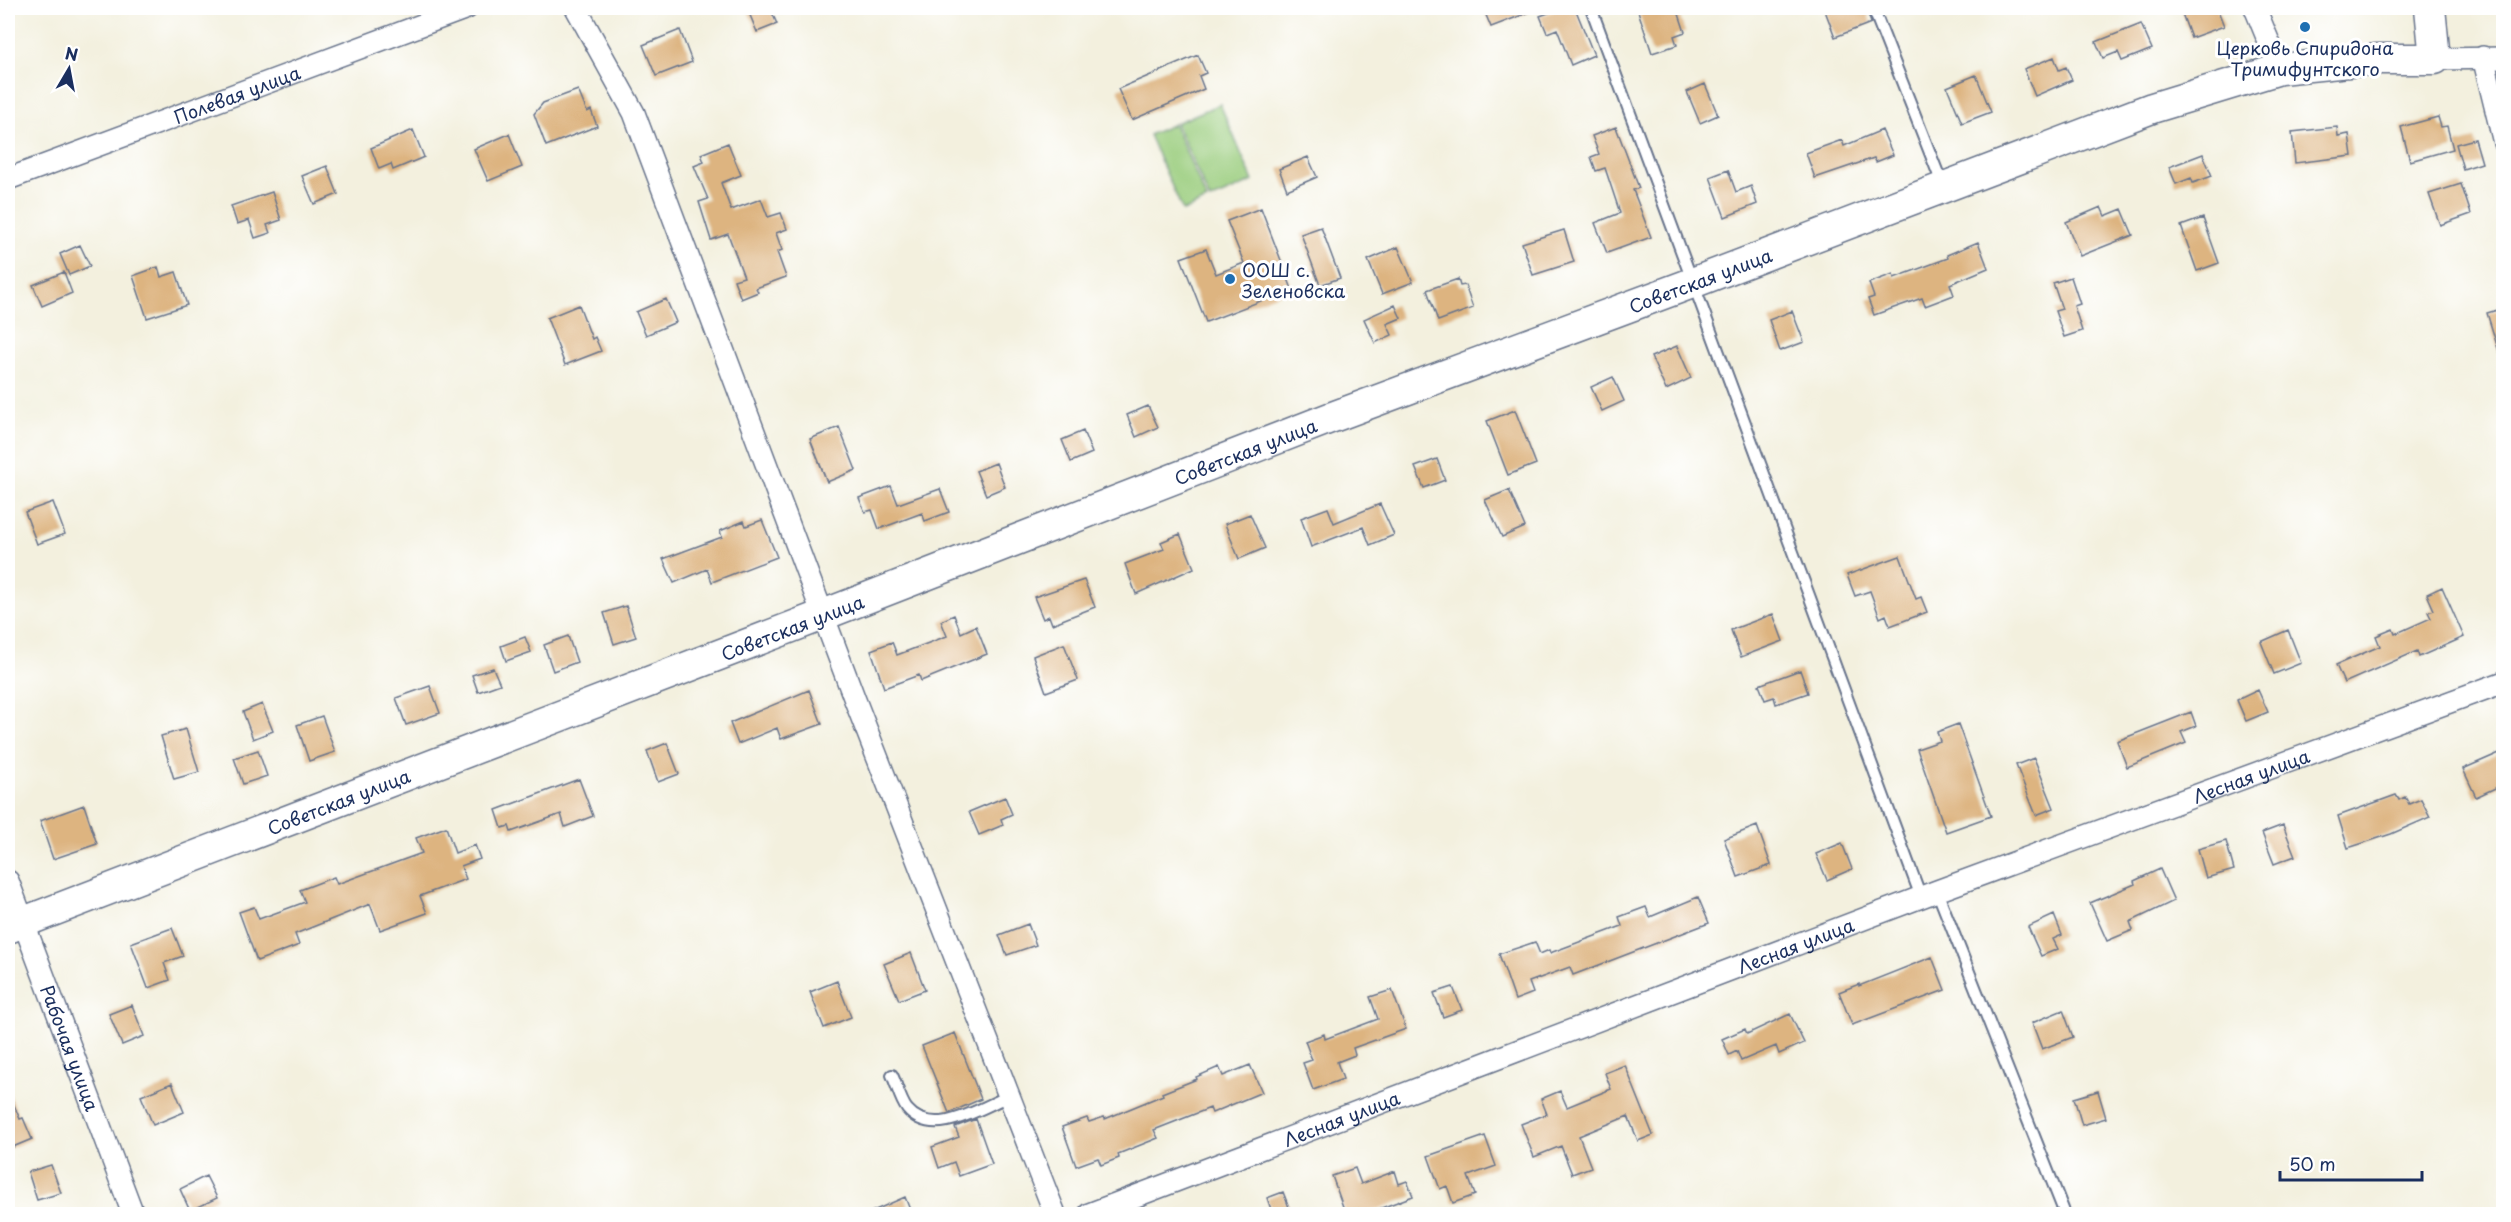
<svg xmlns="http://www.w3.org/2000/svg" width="2511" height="1222" font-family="'Playpen Sans',sans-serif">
  <rect width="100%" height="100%" fill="#fff"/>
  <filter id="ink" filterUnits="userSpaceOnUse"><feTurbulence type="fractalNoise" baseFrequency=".0167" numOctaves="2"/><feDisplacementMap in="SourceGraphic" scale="12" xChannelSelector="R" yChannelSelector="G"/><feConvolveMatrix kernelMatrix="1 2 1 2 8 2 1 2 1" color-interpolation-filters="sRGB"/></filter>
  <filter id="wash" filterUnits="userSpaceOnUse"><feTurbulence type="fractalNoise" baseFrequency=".008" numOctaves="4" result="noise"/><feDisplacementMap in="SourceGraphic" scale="24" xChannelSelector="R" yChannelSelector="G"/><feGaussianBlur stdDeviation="1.35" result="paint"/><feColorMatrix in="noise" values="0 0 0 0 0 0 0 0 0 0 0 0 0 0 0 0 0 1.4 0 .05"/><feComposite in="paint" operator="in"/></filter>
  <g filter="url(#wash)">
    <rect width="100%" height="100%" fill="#f3f0de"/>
    <path fill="#99cc7c" stroke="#5a7e6d" stroke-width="1.5" d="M1220,104l33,77 -43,19 -34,-77z
      M1174,124l33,76 -24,11 -34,-76z"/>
    <g id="blocks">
      <path fill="#ddb480" d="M747,8h23l7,16 -20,8z
        M1483,8h55v1l-47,18z
        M1562,8h13l19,47 -23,10 -14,-36 -10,4 -7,-17z
        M1637,8h40l8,24 -11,4 3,9 -25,8z
        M1824,8h42l5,15 -36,14z
        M2180,8h37l7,18 -33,12z
        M2141,24l11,25 -30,12 -4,-9 -15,6 -7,-16z
        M680,30l12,32 -36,14 -13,-31z
        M1198,55l8,18 -7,3 5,13 -72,31 -14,-31z
        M2054,57l5,13 7,-3 6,13 -37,16 -11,-27z
        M1976,75l15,37 -29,11 -15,-36z
        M1705,84l13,31 -18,8 -13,-31z
        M578,90l9,22 4,-2 6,16 -51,20 -12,-32 9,-11z
        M2438,117l3,10 6,-1 6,23 -43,12 -9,-34z
        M1616,127l23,61 -6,2 18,47 -44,16 -12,-30 25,-10 -15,-45 -9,3 -5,-14 8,-3 -7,-18z
        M2337,127l1,9 11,-2 3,22 -57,7 -3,-31z
        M413,130l11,27 -31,13 -2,-6 -12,5 -8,-21z
        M1882,130l11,25 -17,7 -2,-4 -59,20 -9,-25 36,-13 2,6z
        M509,134l13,33 -34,14 -14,-32z
        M2475,139l7,24 -19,6 -7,-25z
        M728,143l13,32 -20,8 10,27 30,-11 7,18 13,-4 6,16 -11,4 6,17 -5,2 9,25 -30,11 2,4 -17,7 -7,-19 10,-3 -16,-43 -17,6 -12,-38 9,-3 -14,-33 10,-4 -3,-8z
        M2203,154l9,22 -19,7 -2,-5 -15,6 -7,-17z
        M1308,157l9,20 -30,13 -8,-21z
        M327,166l11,28 -24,10 -12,-28z
        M1728,170l8,22 15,-6 6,18 -32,13 -15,-40z
        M2461,184l10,30 -31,11 -11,-31z
        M272,192l9,28 -14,5 3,8 -15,5 -6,-18 -12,4 -6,-18z
        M2101,207l4,9 17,-7 11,26 -53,21 -14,-34z
        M1261,208l31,81 -86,33 -25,-64 25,-9 10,25 28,-11 -17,-42z
        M2203,218l16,45 -22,8 -16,-45z
        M1321,227l19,51 -20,7 -19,-51z
        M1564,230l10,32 -41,13 -11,-32z
        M1978,242l10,26 -38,16 4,11 -29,11 -3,-8 -48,17 -6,-16 6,-2 -5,-14 24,-9 1,4 54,-20 -1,-3z
        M80,245l10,21 -21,9 -9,-21z
        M1398,247l15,35 -31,12 -14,-34z
        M158,267l3,10 15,-5 11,33 -40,13 -14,-42z
        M64,272l8,21 -30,13 -9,-21z
        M2071,277l9,27 -6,2 8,25 -18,6 -9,-26 7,-2 -9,-26z
        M1458,279l2,7 5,-1 8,23 -35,13 -11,-31z
        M666,299l10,23 -30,13 -10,-23z
        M579,305l13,34 3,-2 6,14 -36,14 -18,-47z
        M1395,305l6,13 -14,6 5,11 -17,8 -11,-24z
        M2504,308v47h-4l-13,-42z
        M1792,311l12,31 -24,9 -11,-31z
        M1677,346l14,32 -25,12 -15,-33z
        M1613,377l11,24 -22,10 -11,-24z
        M1148,406l10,21 -22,10 -9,-22z
        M1515,410l21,54 -28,11 -21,-54z
        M839,427l17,43 -29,12 -17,-43z
        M1083,431l9,22 -21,9 -9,-22z
        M1437,459l8,21 -21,8 -9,-21z
        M996,463l9,24 -19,8 -10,-24z
        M891,486l7,18 42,-15 9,23 -24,9 -3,-8 -43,16 -7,-19 -7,2 -6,-14z
        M1509,490l16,37 -23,10 -17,-37z
        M53,502l12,32 -28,10 -12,-32z
        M1380,504l14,31 -24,10 -7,-18 -52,20 -10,-29 27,-10 6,15z
        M1250,514l15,34 -26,11 -14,-35z
        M762,520l15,37 -65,25 -5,-13 -33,14 -11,-24 59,-22 -2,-6 24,-10 2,5z
        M1180,534l14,34 -58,26 -11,-30 39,-15 -3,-7z
        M1900,556l16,43 5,-2 6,15 -37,14 -4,-11 -6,3 -10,-27 -15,5 -8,-21z
        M1084,580l11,27 -43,17 -3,-8 -6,3 -9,-22z
        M2442,587l22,50 -45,20 -2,-6 -73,32 -8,-18 44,-19 -4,-10 17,-7 2,5 36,-16 -3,-6 6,-2 -7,-16z
        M626,606l10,31 -22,7 -10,-31z
        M1773,614l10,27 -42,16 -10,-27z
        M954,615l7,18 15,-7 11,28 -66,27 -2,-6 -35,13 -13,-38 21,-8 5,13 50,-19 -6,-15z
        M2288,630l13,33 -27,11 -13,-32z
        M568,636l9,26 -24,9 -9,-26z
        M525,637l6,15 -25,9 -5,-15z
        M1064,644l14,36 -32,12 -13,-36z
        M493,668l7,16 -22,8 -6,-17z
        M1800,670l8,23 -32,11 -2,-7 -9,3 -6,-15z
        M430,686l10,27 -34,12 -10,-27z
        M809,690l13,34 -41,15 -4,-11 -39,16 -8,-21z
        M2258,690l10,22 -22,9 -9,-21z
        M262,704l11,27 -20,8 -10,-27z
        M2191,712l5,14 -15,6 5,11 -59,24 -10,-26z
        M322,716l13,36 -26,9 -12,-36z
        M1958,724l33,92 -45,16 -29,-83 23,-8 -3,-9z
        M186,729l13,43 -25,7 -13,-43z
        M667,743l12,31 -21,8 -11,-31z
        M258,750l9,26 -24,8 -9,-26z
        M2504,751v33l-28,13 -13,-28z
        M2034,758l20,50 -18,7 -20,-50z
        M579,779l14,37 -28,11 -4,-13 -50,18 -2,-6 -7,2 -6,-18z
        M2396,795l3,5 6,-3 4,7 12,-5 9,18 -39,17 -43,14 -10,-32z
        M1005,797l7,17 -11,5 2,6 -24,10 -10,-23z
        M84,805l13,39 -44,15 -13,-38z
        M2283,825l12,31 -21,8 -12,-31z
        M1757,826l14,39 -33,12 -14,-38z
        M446,827l9,26 20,-8 5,14 -19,7 5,13 -46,17 7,17 -47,17 -10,-26 -75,30 4,11 -42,16 -18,-49 15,-5 5,12 46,-17 -5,-12 34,-13 3,7 85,-31 -6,-15z
        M2226,841l8,29 -28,8 -8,-29z
        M1842,843l10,26 -25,11 -11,-26z
        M2160,869l14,32 -44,21 3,8 -26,11 -17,-38 45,-19 -1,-3z
        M1698,897l11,26 -136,52 -3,-8 -41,15 4,11 -18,7 -16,-46 36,-12 5,12 9,-4 1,3 72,-27 -3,-9 27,-10 4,10z
        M2054,915l8,20 -9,4 5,10 -17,7 -13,-29z
        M1028,924l8,21 -29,10 -8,-20z
        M172,928l11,28 -19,7 6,17 -22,8 -17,-45z
        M911,953l14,37 -26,10 -15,-36z
        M1932,957l13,33 -93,35 -13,-33 20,-8v2z
        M837,981l14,36 -27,11 -14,-36z
        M1453,987l9,23 -19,7 -9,-24z
        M1392,990l14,39 -53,19 2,7 -18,7 6,17 -30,11 -10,-27 9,-3 -7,-19 19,-7 1,5 53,-20 -8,-22z
        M132,1005l12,31 -22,9 -13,-31z
        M2063,1010l10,27 -31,12 -10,-26z
        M1790,1014l14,29 -25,11 -3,-8 -35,15 -4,-10 -8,4 -7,-16 23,-10 2,5z
        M955,1033l26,66 -32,14 -27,-67z
        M1250,1065l12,27 -50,21 -2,-5 -56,22 4,8 -40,16 1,4 -18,7 -3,-7 -22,8 -14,-39 25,-9 2,4 15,-5 1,2 58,-24 -1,-2 35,-14 -1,-2 23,-10 4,9z
        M1625,1065l28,70 -15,6 -10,-25 -49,20 12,31 -19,7 -11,-28 -27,11 -13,-33 26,-10 -6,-15 19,-8 7,16 44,-18 -6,-16z
        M172,1083l12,29 -31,13 -12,-29z
        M8,1091l12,28 3,-1 9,21 -24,10z
        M2098,1091l8,27 -24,7 -8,-27z
        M976,1119l16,45 -33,12 -5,-14 -15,6 -7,-21 27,-10 -4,-10z
        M1485,1136l11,30 -28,10 7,19 -22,8 -6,-17 -7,3 -12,-33z
        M51,1165l10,28 -24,7 -9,-28z
        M1355,1168l6,16 34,-13 4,13 8,-3 6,15 -50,19h-17l-14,-39z
        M206,1176l11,22 -27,13 -10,-22z
        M1283,1192l9,23h-19l-6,-17z
        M905,1197l7,18h-48z"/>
    </g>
  </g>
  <g filter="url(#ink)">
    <use href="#blocks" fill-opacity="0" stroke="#67738b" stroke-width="1.5"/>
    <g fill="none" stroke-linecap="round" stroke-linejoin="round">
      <defs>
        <path id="lane" d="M1591,8l330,889
          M1873,8l70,178
          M1937,891l128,323
          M892,1075c5,10 8,25 15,34 26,31 73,-1 102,-13"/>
        <g id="street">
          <path d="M576,8l58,105 221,587 200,514"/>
          <path d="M2255,8l25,61"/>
          <path d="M2483,57l21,86"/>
          <path d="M2435,59l69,-1"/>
          <path id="s1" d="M8,179l459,-171"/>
          <path id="s2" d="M8,881l125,333"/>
          <path id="s3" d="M1089,1214l848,-323 567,-209"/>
        </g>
        <g id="secondary">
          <path id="s4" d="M8,928l815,-313 507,-197 365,-136 457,-174 128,-39 98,-10h57l-5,-51"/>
        </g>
      </defs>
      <use href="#lane" stroke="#67738b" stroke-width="14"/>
      <use href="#street" stroke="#67738b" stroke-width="24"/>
      <use href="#secondary" stroke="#67738b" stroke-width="33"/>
      <use href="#lane" stroke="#fff" stroke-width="10"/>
      <use href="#street" stroke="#fff" stroke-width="21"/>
      <use href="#secondary" stroke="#fff" stroke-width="30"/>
    </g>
  </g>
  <g fill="#1f6fb2" stroke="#fff" stroke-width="2">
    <circle cx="2305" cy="27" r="6"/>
    <circle cx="1230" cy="279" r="6"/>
  </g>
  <g text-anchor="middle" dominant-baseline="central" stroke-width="6" stroke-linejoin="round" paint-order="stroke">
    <g font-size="18" fill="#1b2f5e" stroke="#fff">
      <text x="2305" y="47">Церковь Спиридона<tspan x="2305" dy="21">Тримифунтского</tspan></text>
      <text x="1242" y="269" text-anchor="start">ООШ с.<tspan x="1242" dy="21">Зеленовска</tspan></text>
    </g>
    <g font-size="18" fill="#1b2f5e" stroke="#fff">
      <text stroke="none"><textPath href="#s1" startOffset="244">Полевая улица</textPath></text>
      <text stroke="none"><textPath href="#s4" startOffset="1812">Советская улица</textPath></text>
      <text stroke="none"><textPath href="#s4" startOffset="1326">Советская улица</textPath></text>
      <text stroke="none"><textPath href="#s4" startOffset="840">Советская улица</textPath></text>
      <text stroke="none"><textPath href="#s3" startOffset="1242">Лесная улица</textPath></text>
      <text stroke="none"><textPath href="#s4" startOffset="354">Советская улица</textPath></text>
      <text stroke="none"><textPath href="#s3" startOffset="756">Лесная улица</textPath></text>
      <text stroke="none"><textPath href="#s2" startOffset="178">Рабочая улица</textPath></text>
      <text stroke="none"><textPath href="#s3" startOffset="270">Лесная улица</textPath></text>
    </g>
  </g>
  <rect width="2511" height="1222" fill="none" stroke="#fff" stroke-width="30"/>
  <g transform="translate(69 69) rotate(10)" stroke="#ffffff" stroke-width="4.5" paint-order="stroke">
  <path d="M0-4.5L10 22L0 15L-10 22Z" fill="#1b2f5e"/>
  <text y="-9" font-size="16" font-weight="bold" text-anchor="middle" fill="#1b2f5e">N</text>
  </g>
  <path d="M2280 1171v9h142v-9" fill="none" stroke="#1b2f5e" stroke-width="3"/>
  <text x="2289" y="1171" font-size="18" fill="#1b2f5e" stroke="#ffffff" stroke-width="4.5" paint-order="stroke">50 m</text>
</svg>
